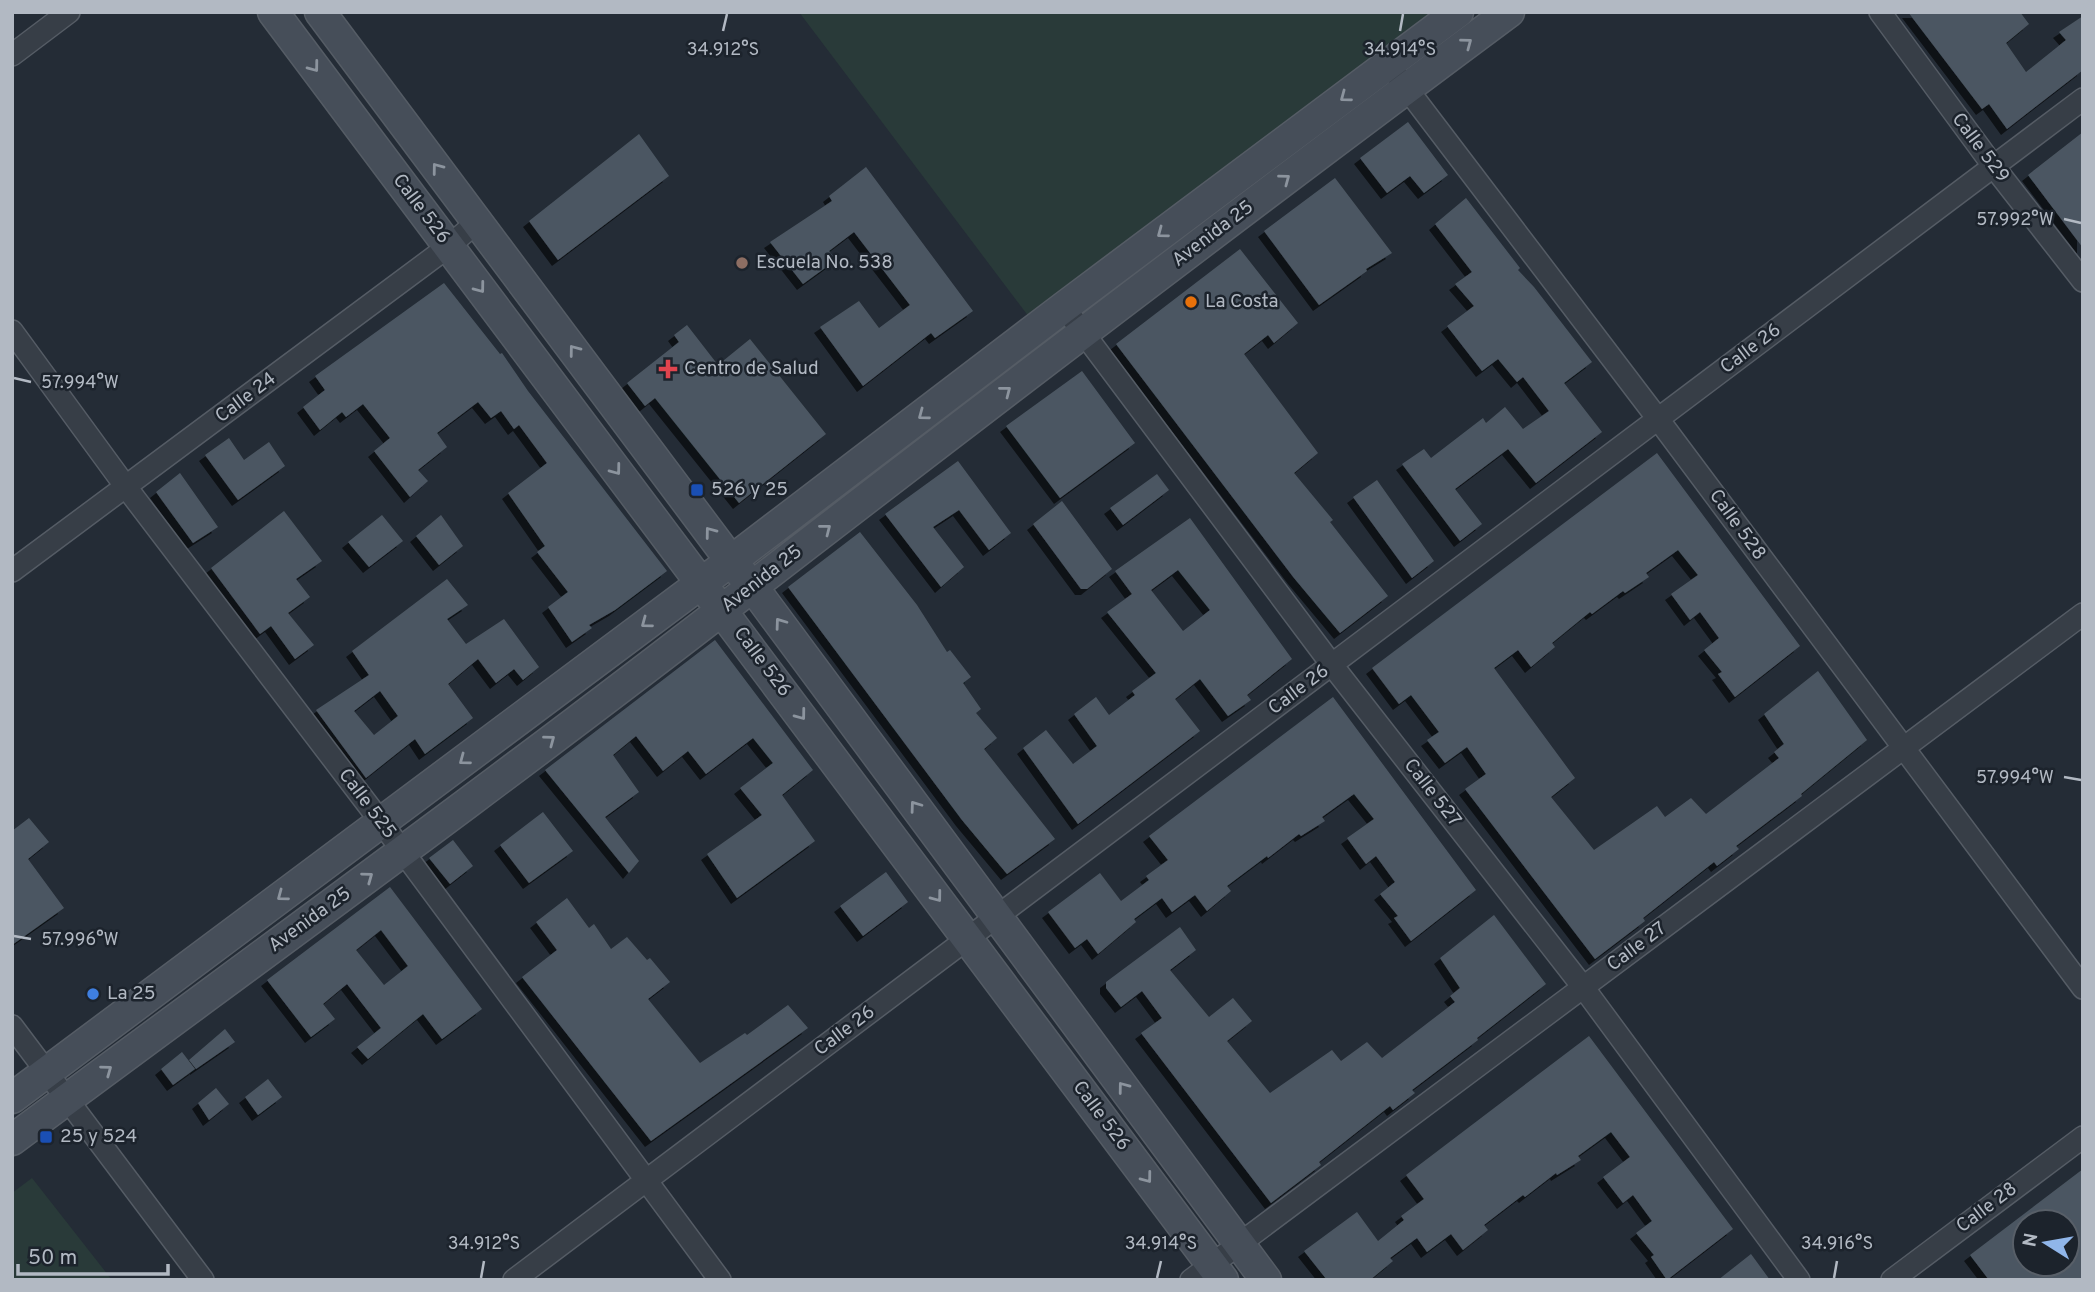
<svg xmlns="http://www.w3.org/2000/svg" width="2095" height="1292" font-family="Overpass,sans-serif">
  <defs>
    <filter id="shadow"><feDropShadow dx="-6" dy="6" stdDeviation="0" flood-color="#0009"/></filter>
  </defs>
  <rect width="100%" height="100%" fill="#242c36"/>
  <path fill="#293a39" d="M799,12h636l-406,305z
    M32,1178l80,102h-100v-87z"/>
  <path fill="#4c5762" fill-rule="evenodd" filter="url(#shadow)" d="M1908,12h112l9,12 -23,19 20,29 40,-32 -7,-8 24,-16v54l-76,59 -18,-25 -7,5z
    M1408,122l40,53 -24,18 -14,-17 -23,17 -27,-35z
    M2083,132v116l-55,-73z
    M639,134l30,42 -111,84 -29,-39z
    M866,167l107,144 -38,27 -4,-5 -68,53 -43,-59 39,-26 20,27 31,-23 -56,-73 -25,19 7,9 -33,24 -33,-42 62,-41 -3,-5z
    M1335,178l57,75 -26,16 1,2 -48,34 -55,-74z
    M1466,198l54,70 -2,2 16,17 58,75 -28,21 38,49 -66,51 -28,-34 -53,40 27,35 -22,17 -58,-77 22,-15 7,9 52,-40 3,5 19,-16 18,22 26,-18 -26,-34 -6,5 -19,-23 -16,12 -35,-45 27,-20 -19,-22 17,-12 -37,-48z
    M1240,249l58,74 -24,20 -6,-8 -24,19 74,99 -24,20 39,47 -3,2 58,74 -48,37 -46,-55 -178,-234z
    M444,283l56,71 2,-1 26,38 139,180 -52,39 -26,15 3,3 -20,14 -24,-35 20,-15 -31,-40 8,-6 -37,-53 39,-30 -28,-38 -5,4 -13,-18 -10,7 -13,-16 -41,31 10,14 -29,23 10,11 -18,16 -36,-46 16,-13 -27,-34 -17,13 -4,-5 -22,18 -17,-23 22,-17 -10,-14z
    M687,325l31,40 32,-26 76,95 -87,69 -84,-105 -10,8 -18,-23 52,-41 -5,-7z
    M1082,371l53,72 -75,55 -54,-72z
    M229,438l15,22 25,-18 16,24 -47,34 -33,-45z
    M1657,453l143,193 -65,51 -17,-23 4,-2 -18,-22 15,-12 -19,-26 -10,8 -19,-26 27,-19 -20,-25 -32,23 3,4 -24,16 -2,-2 -31,23 -2,-2 -38,31 3,4 -24,20 -13,-17 -24,18 81,110 -24,19 43,53 63,-44 8,11 26,-19 15,16 73,-56 -5,-6 10,-8 -20,-30 54,-43 49,69 -66,54 1,2 -66,50 3,3 -22,17 -3,-4 -71,56 2,3 -50,38 -130,-170 21,-15 -19,-27 -22,16 -18,-23 12,-8 -28,-37 -12,9 -27,-36z
    M958,461l53,72 -22,17 -30,-40 -26,17 31,40 -23,20 -56,-73z
    M180,473l38,54 -25,16 -37,-51z
    M1157,474l12,16 -46,35 -13,-17z
    M1377,480l57,81 -22,17 -59,-81z
    M1062,501l50,68 -25,20h-6l-48,-65z
    M284,511l38,50 -26,18 14,18 -22,16 26,32 -19,14 -24,-33 -11,8 -49,-66z
    M382,515l21,26 -34,26 -21,-25z
    M441,515l22,31 -24,19 -23,-29z
    M1190,518l102,141 -45,36 4,5 -23,16 -28,-37 -25,20 25,32 -122,93 -55,-76 23,-18 27,34 24,-18 -23,-32 22,-17 13,18 26,-20 -3,-4 24,-18 -49,-61 25,-18 -17,-23zM1178,570l32,40 -27,21 -32,-41z
    M860,532l57,73 30,47 3,-2 21,27 -8,6 18,26 -5,4 21,25 -13,11 71,90 -48,35 -45,-54 -174,-233z
    M447,579l21,26 -21,14 19,25 38,-25 35,48 -16,13 -9,-11 -18,14 -18,-24 -30,25 25,34 -48,36 -10,-15 -49,39 -50,-68 53,-35 -17,-24zM380,691l18,25 -24,19 -20,-24z
    M715,640l98,130 -31,25 33,46 -78,57 -30,-44 55,-39 -22,-27 33,-25 -20,-25 -47,36 -18,-23 -25,20 -27,-35 -23,19 26,37 -34,25 34,44 -10,12 -84,-103z
    M1333,697l143,193 -65,51 -17,-23 4,-2 -18,-22 15,-12 -19,-26 -10,8 -19,-26 27,-19 -20,-25 -32,23 3,4 -24,15 -2,-2 -31,24 -1,-2 -40,30 4,5 -24,20 -12,-16 -23,17 -10,-14 -28,21 2,3 -38,32 -11,-15 -12,9 -27,-36 52,-39 21,28 28,-21 -3,-4 22,-16 -19,-24z
    M543,812l30,39 -44,32 -29,-38z
    M29,818l20,24 -21,17 36,49 -52,37v-114z
    M453,840l20,26 -23,18 -21,-26z
    M886,872l22,30 -45,34 -23,-30z
    M390,887l92,122 -40,30 -19,-25 -55,45 -11,-12 24,-19 -34,-44 -24,20 12,15 -24,18 -44,-57zM381,930l27,36 -24,19 -28,-35z
    M567,898l22,30 5,-4 17,25 16,-12 20,23 3,-2 20,24 -22,17 52,64 45,-30 2,2 41,-30 20,23 -157,113 -129,-164 35,-27 -21,-28z
    M1494,915l52,69 -69,54 1,2 -66,50 3,3 -22,17 -3,-4 -71,56 2,3 -50,38 -130,-170 21,-15 -20,-27 -21,16 -15,-19v-6l74,-55 16,23 -26,20 39,47 24,-19 19,23 -25,20 43,52 62,-43 9,11 26,-19 15,16 73,-56 -5,-6 10,-8 -20,-30z
    M225,1029l10,13 -39,27 -7,-9z
    M1589,1036l144,193 -66,51 -16,-23 3,-2 -18,-22 16,-12 -19,-26 -10,8 -20,-26 27,-20 -19,-25 -33,24 3,4 -24,15 -1,-2 -31,24 -2,-2 -39,30 4,5 -25,20 -12,-16 -24,18 -10,-14 -27,20 3,3 -23,19h-43l-23,-29 53,-39 21,29 26,-21 -3,-4 23,-17 -18,-24z
    M182,1052l13,17 -22,16 -12,-16z
    M268,1079l14,18 -24,18 -13,-18z
    M216,1088l13,16 -20,16 -11,-17z
    M2083,1169v111h-94l-19,-25zM2025,1222h42v42h-42z
    M1751,1254l19,26h-52z"/>
  <g fill="none" stroke-linecap="round" stroke-linejoin="round">
    <defs>
      <path id="street" d="M1880,12l114,155 89,114
        M12,55l57,-43
        M1398,77l260,342 425,569
        M1064,307l268,358 251,322 216,293
        M12,331l114,156 255,335 339,458
        M12,571l437,-325 28,-24
        M12,1026l191,254
        M514,1280l1569,-1181
        M1191,1280l892,-666
        M1892,1280l191,-143"/>
      <path id="secondary" d="M273,12l950,1268
        M320,12l411,549 21,25 514,694
        M12,1098l719,-537 333,-254 394,-295
        M12,1140c237,-176 476,-349 710,-530 260,-201 522,-401 787,-598"/>
    </defs>
    <use href="#street" stroke="#555c65" stroke-width="24"/>
    <use href="#secondary" stroke="#555c65" stroke-width="33"/>
    <use href="#street" stroke="#373e47" stroke-width="21"/>
    <use href="#secondary" stroke="#464e59" stroke-width="30"/>
  </g>
  <defs><path id="oneway-chevron" d="M-2-3.5L2.5 0L-2 3.5" fill="none" stroke-width="1.6" stroke-linecap="round" stroke-linejoin="round" transform="scale(1.75)"/></defs>
  <g stroke="#8c949e">
    <use href="#oneway-chevron" transform="translate(1467 43) rotate(-37)"/>
    <use href="#oneway-chevron" transform="translate(314 67) rotate(53)"/>
    <use href="#oneway-chevron" transform="translate(1345 97) rotate(143)"/>
    <use href="#oneway-chevron" transform="translate(437 168) rotate(-127)"/>
    <use href="#oneway-chevron" transform="translate(1285 179) rotate(-37)"/>
    <use href="#oneway-chevron" transform="translate(1162 233) rotate(143)"/>
    <use href="#oneway-chevron" transform="translate(480 288) rotate(53)"/>
    <use href="#oneway-chevron" transform="translate(574 350) rotate(-127)"/>
    <use href="#oneway-chevron" transform="translate(1006 391) rotate(-38)"/>
    <use href="#oneway-chevron" transform="translate(923 415) rotate(143)"/>
    <use href="#oneway-chevron" transform="translate(616 470) rotate(53)"/>
    <use href="#oneway-chevron" transform="translate(826 529) rotate(-38)"/>
    <use href="#oneway-chevron" transform="translate(710 532) rotate(-127)"/>
    <use href="#oneway-chevron" transform="translate(646 623) rotate(143)"/>
    <use href="#oneway-chevron" transform="translate(780 623) rotate(-126)"/>
    <use href="#oneway-chevron" transform="translate(801 715) rotate(53)"/>
    <use href="#oneway-chevron" transform="translate(550 740) rotate(-37)"/>
    <use href="#oneway-chevron" transform="translate(464 760) rotate(143)"/>
    <use href="#oneway-chevron" transform="translate(915 806) rotate(-126)"/>
    <use href="#oneway-chevron" transform="translate(368 877) rotate(-36)"/>
    <use href="#oneway-chevron" transform="translate(282 896) rotate(143)"/>
    <use href="#oneway-chevron" transform="translate(937 897) rotate(53)"/>
    <use href="#oneway-chevron" transform="translate(107 1070) rotate(-36)"/>
    <use href="#oneway-chevron" transform="translate(1123 1087) rotate(-127)"/>
    <use href="#oneway-chevron" transform="translate(1147 1178) rotate(53)"/>
  </g>
  <path fill="none" stroke="#b2b9c3" stroke-width="2.5" d="M723,31l4,-17M1400,31l3,-17M2064,219l17,4M14,378l17,4M2064,777l17,3M14,936l17,3M481,1278l3,-17M1157,1278l4,-17M1834,1278l3,-17"/>
  <circle fill="#8d6e63" stroke="#1c232c" stroke-width="2.5" cx="742" cy="263" r="7"/>
  <circle fill="#e8710a" stroke="#1c232c" stroke-width="2.5" cx="1191" cy="302" r="7"/>
  <path fill="#e0444e" stroke="#1c232c" stroke-width="2.5" d="M664.5 358.5h7v7h7v7h-7v7h-7v-7h-7v-7h7z"/>
  <g fill="#1a4fb4" stroke="#1c232c" stroke-width="2.5">
    <rect x="690" y="483" width="14" height="14" rx="3.5"/>
    <rect x="39" y="1130" width="14" height="14" rx="3.5"/>
  </g>
  <circle fill="#3f7fe0" stroke="#1c232c" stroke-width="2.5" cx="93" cy="994" r="7"/>
  <g text-anchor="middle" dominant-baseline="central" stroke-width="5" stroke-linejoin="round" paint-order="stroke">
    <g font-size="19" fill="#b2b9c3" stroke="#1c232c">
      <text transform="translate(1980 148) rotate(53)">Calle 529</text>
      <text transform="translate(421 209) rotate(53)">Calle 526</text>
      <text transform="translate(1213 234) rotate(-37)">Avenida 25</text>
      <text transform="translate(1751 349) rotate(-37)">Calle 26</text>
      <text transform="translate(246 398) rotate(-37)">Calle 24</text>
      <text transform="translate(1737 525) rotate(54)">Calle 528</text>
      <text transform="translate(762 579) rotate(-38)">Avenida 25</text>
      <text transform="translate(762 662) rotate(53)">Calle 526</text>
      <text transform="translate(1299 690) rotate(-37)">Calle 26</text>
      <text transform="translate(1432 793) rotate(52)">Calle 527</text>
      <text transform="translate(367 804) rotate(53)">Calle 525</text>
      <text transform="translate(310 920) rotate(-36)">Avenida 25</text>
      <text transform="translate(1637 947) rotate(-37)">Calle 27</text>
      <text transform="translate(845 1031) rotate(-37)">Calle 26</text>
      <text transform="translate(1101 1116) rotate(53)">Calle 526</text>
      <text transform="translate(1987 1208) rotate(-37)">Calle 28</text>
    </g>
    <g font-size="19" fill="#b2b9c3" stroke="#1c232c" text-anchor="start">
      <text x="756" y="263">Escuela No. 538</text>
      <text x="1205" y="302">La Costa</text>
      <text x="684" y="369">Centro de Salud</text>
      <text x="711" y="490">526 y 25</text>
      <text x="107" y="994">La 25</text>
      <text x="60" y="1137">25 y 524</text>
    </g>
  </g>
  <g font-size="18" text-anchor="middle" fill="#b2b9c3" stroke="#1c232c" stroke-width="5" stroke-linejoin="round" paint-order="stroke">
    <text x="723" y="55">34.912°S</text>
    <text x="1400" y="55">34.914°S</text>
    <text x="2015" y="225">57.992°W</text>
    <text x="80" y="388">57.994°W</text>
    <text x="2015" y="783">57.994°W</text>
    <text x="80" y="945">57.996°W</text>
    <text x="484" y="1249">34.912°S</text>
    <text x="1161" y="1249">34.914°S</text>
    <text x="1837" y="1249">34.916°S</text>
  </g>
  <rect width="2095" height="1292" fill="none" stroke="#b2b9c3" stroke-width="28"/>
  <g transform="translate(2046 1243) rotate(281)"><circle r="33" fill="#1c232c" stroke="#585f68" stroke-width="2"/>
  <path d="M0-5L12 26L0 18L-12 26Z" fill="#90b6ea"/>
  <text y="-10" font-size="19" font-weight="bold" text-anchor="middle" fill="#b2b9c3">N</text>
  </g>
  <path d="M18 1264v10h150v-10" fill="none" stroke="#b2b9c3" stroke-width="3.5"/>
  <text x="28" y="1264" font-size="21" fill="#b2b9c3" stroke="#1c232c" stroke-width="5" paint-order="stroke">50 m</text>
</svg>
